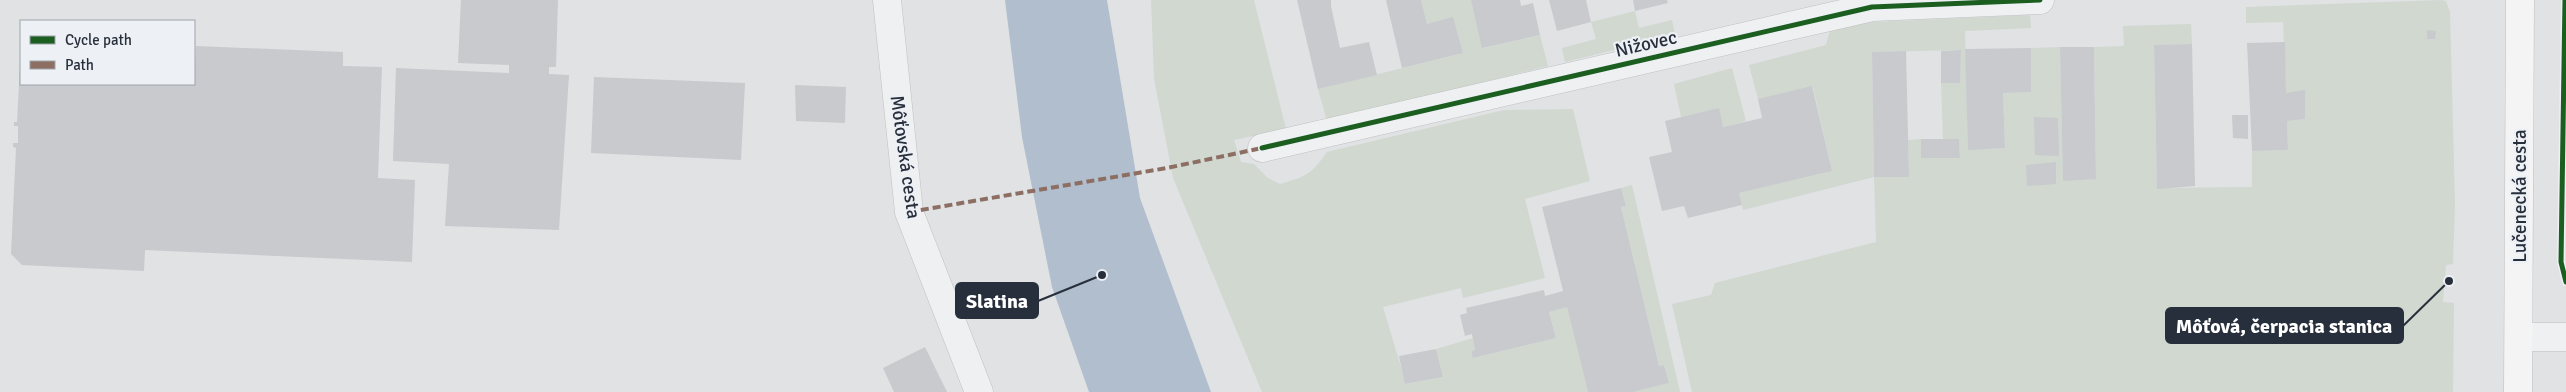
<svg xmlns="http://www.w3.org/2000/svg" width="2566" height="392" font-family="Signika,sans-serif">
  <rect width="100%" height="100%" fill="#e0e2e4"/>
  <path fill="#d0d8d0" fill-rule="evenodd" d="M1151,0h103l32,129 -52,11 7,22 13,2 14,14 12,6c25,-7 32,-10 47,-32l177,-42 69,-1 17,72 -65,18 20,79 -82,20 -2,-10 -78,19 23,77 37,-7 -7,-28 37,-11 2,12 -4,1 2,7 5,-1 78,-19 -7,-26 18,-5 21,85h-326l-89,-214 -19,-100z
    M1421,0h50l12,48 57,-13 8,31 -221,55 -9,-32 145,-36 -10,-35 -26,6z
    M2442,0l4,1 4,11 5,192 -2,60 -7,1 -3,37 11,1 -1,89h-761l-20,-88 39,-9 4,-12 161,-41 -2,-65 -131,33 -4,-17 93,-22 -19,-84 -55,12 -9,-34 77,-20 4,-15 41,-8 159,-7 1,13 -66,3 3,118 37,-1 -2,-55 28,-1v-44l29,-1 3,133 33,-1 -2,-132 30,-1 -1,-20 68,-2 1,20 -38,1 3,143 95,-1v-36l36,-1 -1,-29 18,-2v-28l-19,2 -3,-71 -37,1v-16zM1961,50l-1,33h-19l2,56h16l1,18 -39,1v-19l-13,1 1,37h-35l-2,-125z
    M1635,11l4,17 33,-8 3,15 -110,27 -3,-14 34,-9 -5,-17z
    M1732,68l14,53 -23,6 -5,-18 -37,8 -7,-33z
    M1632,185l48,207h-47l36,-9 -5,-18 -5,1 -38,-159 5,-1 -5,-18z"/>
  <path fill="#b0bece" d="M1005,0h102l33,198 71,194h-122l-37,-105 -30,-150z"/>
  <path fill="#c8cacd" d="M461,0h97l-2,67h-7v7l20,1 -10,155 -114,-4 4,-62 -56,-3 3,-93 113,5v-8l-51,-2z
    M1297,0h34v6l9,42 29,-6 8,33 -59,14z
    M1386,0h35l6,24 26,-7 10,36 -61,15z
    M1471,0h49l1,6 12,-3 7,32 -58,13z
    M1549,0h37l5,22 -34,9z
    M1633,0h34l1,3 -33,8z
    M2427,30l9,1 -1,8h-8z
    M2285,42l1,51 19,-3v29l-18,2 1,29 -36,1 -5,-108z
    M2192,44l3,142 -38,3 -3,-144z
    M196,46l147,6v14l39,1 -4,111 37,2 -3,82 -267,-12 -1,21 -122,-6 -11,-11 5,-106 -3,-1v-4h5v-17h-4v-4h3l3,-57 1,19h173z
    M2060,47h34l2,132 -33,2z
    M2031,48v44l-28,1 2,55 -37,2 -3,-101z
    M1961,50l-1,33h-19v-32z
    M1906,51l3,126h-35l-2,-125z
    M594,77l151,6 -4,77 -150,-7z
    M795,85l51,2 -1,36 -49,-2z
    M1812,86l20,85 -93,22 3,12 -54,13 -4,-12 -22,5 -13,-54 23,-5 -7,-31 54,-13 4,19 39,-9 -4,-19z
    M2232,115h16v24l-15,-1z
    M2034,117l24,1 1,38 -24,-1z
    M1921,139h38l1,19h-39z
    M2056,162v22l-29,2 -1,-21z
    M1621,188l5,18 -5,1 38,159 5,-1 5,18 -36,9h-45l-21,-85 -18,5 7,26 -83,20 -2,-7 4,-1 -3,-16 -7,2 -5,-21 7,-2 -1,-5 78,-18 1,6 18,-5 -21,-84z
    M925,347l22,45h-53l-11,-24z
    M1436,349l7,28 -38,7 -6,-28z"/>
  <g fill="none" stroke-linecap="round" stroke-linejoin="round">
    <defs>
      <path id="minor" d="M887,0l22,212 70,180
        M1262,148l610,-141 168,-7
        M2519,337h47"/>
      <path id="major" d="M2518,392l2,-392"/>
    </defs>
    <use href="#minor" stroke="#bec0c2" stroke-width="29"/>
    <use href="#major" stroke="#bcbfc2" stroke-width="29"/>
    <use href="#minor" stroke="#eff0f1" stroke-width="28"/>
    <use href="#major" stroke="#f4f4f5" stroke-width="28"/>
    <path stroke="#8d6e63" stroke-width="4" stroke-dasharray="8 4" stroke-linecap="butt" d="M909,212l258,-44 95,-20"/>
    <defs>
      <path id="cycleway" d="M2565,0l-4,262 5,20
        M1262,148l610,-141 168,-7"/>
    </defs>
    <use href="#cycleway" stroke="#edf0f4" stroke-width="8"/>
    <use href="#cycleway" stroke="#1b5e20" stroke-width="5"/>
  </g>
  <g text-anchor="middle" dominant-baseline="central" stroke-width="4.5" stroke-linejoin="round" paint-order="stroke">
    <g font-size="19" fill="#282f3c" stroke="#edf0f4">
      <text transform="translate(1646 44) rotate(-13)">Nižovec</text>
      <text transform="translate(905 157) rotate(82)">Môťovská cesta</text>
      <text transform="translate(2520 196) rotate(-90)">Lučenecká cesta</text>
    </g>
  </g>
  <path fill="none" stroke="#282f3c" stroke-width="2" d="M1102 275L1038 301M2449 281L2403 326"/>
  <g fill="#282f3c" stroke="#edf0f4" stroke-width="2">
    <circle cx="1102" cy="275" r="5"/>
    <circle cx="2449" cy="281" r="5"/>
  </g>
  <g fill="#282f3c" stroke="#282f3c" stroke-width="2">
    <rect x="956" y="283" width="82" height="35" rx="5"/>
    <rect x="2166" y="308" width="237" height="35" rx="5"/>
  </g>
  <g font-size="20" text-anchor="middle" font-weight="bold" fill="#fff">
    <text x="997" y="308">Slatina</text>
    <text x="2284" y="333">Môťová, čerpacia stanica</text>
  </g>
  <rect x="20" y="20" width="175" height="65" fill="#edf0f4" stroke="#9ea3aa"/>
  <rect x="30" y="36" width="25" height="8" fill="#1b5e20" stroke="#9ea3aa"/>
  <text x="65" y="45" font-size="15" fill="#282f3c">Cycle path</text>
  <rect x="30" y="61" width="25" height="8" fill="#8d6e63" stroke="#9ea3aa"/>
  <text x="65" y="70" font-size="15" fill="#282f3c">Path</text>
</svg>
